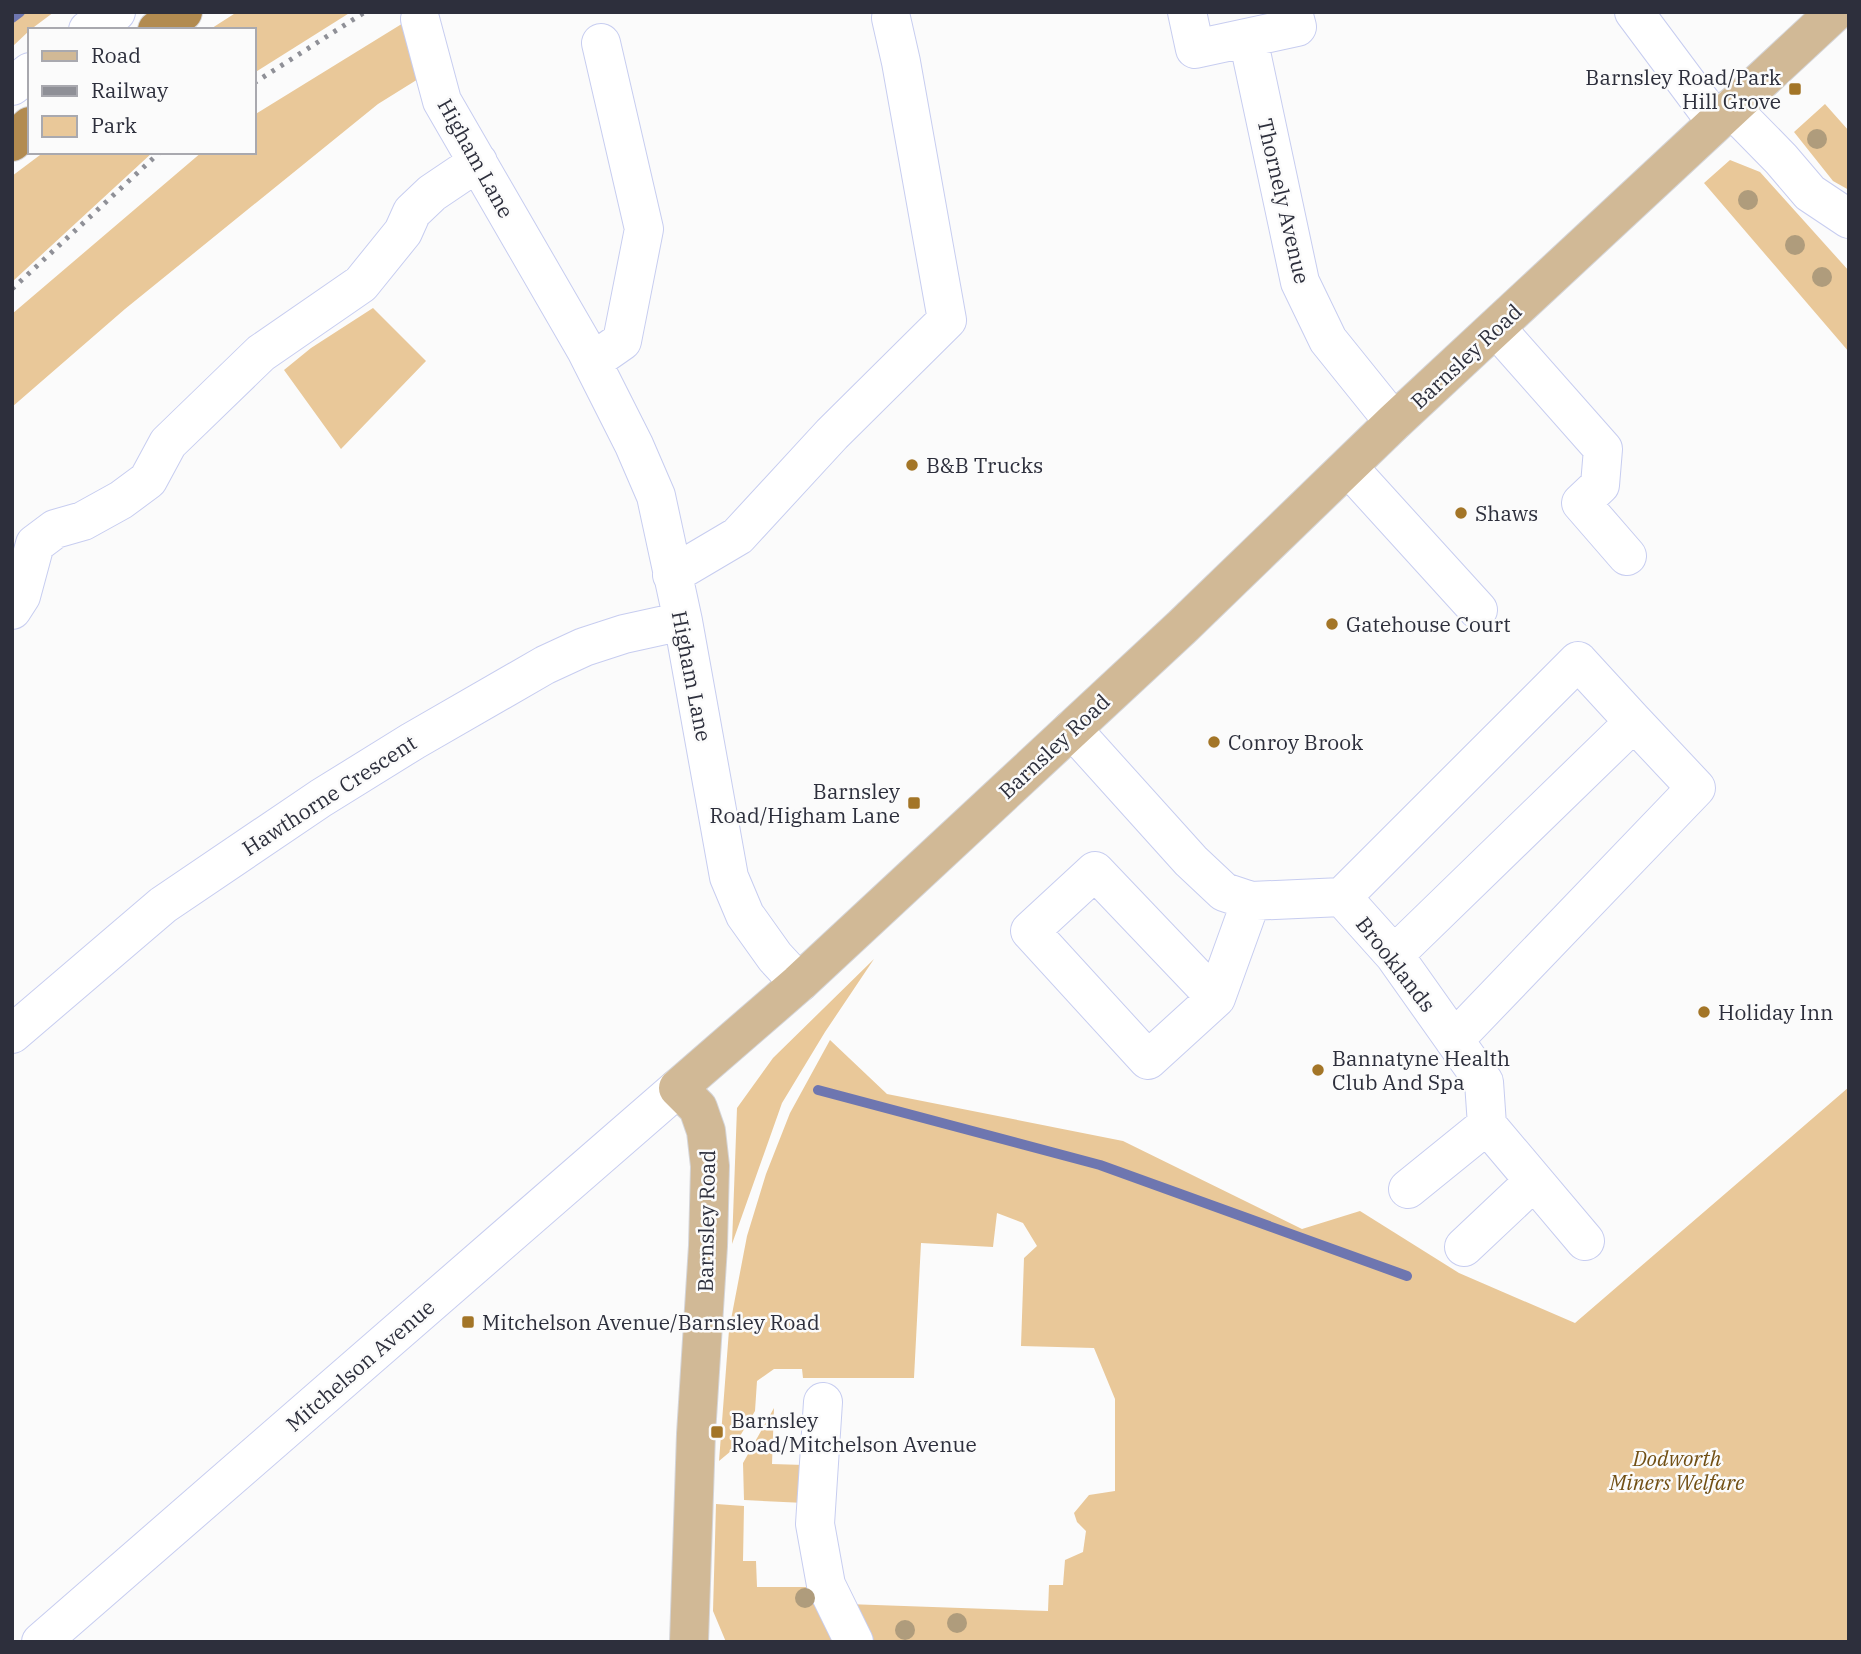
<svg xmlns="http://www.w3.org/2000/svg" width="1861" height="1654" font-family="'IBM Plex Serif',serif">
  <rect width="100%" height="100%" fill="#fbfbfb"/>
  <path fill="#e9c899" d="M12,12h42l-24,18 -18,17z
    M237,12h114l-97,61v-43h-45z
    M413,17l10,59 -45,28 -253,205 -113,98v-93l190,-162h52v-37z
    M1825,104l24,27v59l-16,-9 -39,-49z
    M44,152h109l-141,130v-106z
    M1730,160l30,12 89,99v81l-145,-169z
    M373,308l53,53 -85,88 -57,-79 27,-22z
    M874,959l-49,73 -43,71 -50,141 5,-136 36,-50z
    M830,1040l57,54 236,47 179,88 58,-18 99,62 116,50 274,-236v555h-979l-23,-38 201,7 1,-26h14l2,-25 18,-8 3,-21 -9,-9 -3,-9 15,-18 26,-4v-92l-21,-51 -73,-2 3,-88 13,-12 -14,-23 -26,-10 -4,34 -72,-4 -7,135h-111l-1,-9h-28l-17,12 -2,30 -24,40 -12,10 10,-131 18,-94 19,-62 24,-61z
    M774,1408l-2,56 32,1 1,38 -61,-3 -1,-37z
    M716,1504l28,2 -1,55h13l1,26h52l32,55h-115l-13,-31z"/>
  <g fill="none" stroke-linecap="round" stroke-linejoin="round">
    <path stroke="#6e76b0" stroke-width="10" d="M12,18l8,-6
      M818,1090l282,75 307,111"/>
    <defs>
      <path id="minor" d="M1187,12l8,37 102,-22 -4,-15
        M1634,12l82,110
        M420,19l22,82 144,249 48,95 22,51 27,125 46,256 16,38 30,42 24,26
        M88,30l28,-18
        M1248,38l52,244 28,58 66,82
        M12,86l18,-14
        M1731,108l50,51 29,34 39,26
        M1496,328l107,121 -3,36 -19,18 46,53
        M592,362l30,-21 22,-112 -43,-186
        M1348,467l130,143
        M672,575l66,-39 94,-102 115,-114 -46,-258 -10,-44
        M12,610l9,-14 14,-52 20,-15 28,-8 38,-21 27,-20 20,-37 93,-90 100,-69 42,-52 9,-20 20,-19 46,-31
        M1072,729l119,132 33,31 27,9 91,-4 52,58 90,127 3,43 98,116
        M1342,897l236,-236 56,61 -240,233
        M1216,998l-121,-127 -65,60 118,129 68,-62 35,-97
        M12,1034l151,-129 158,-107 92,-57 132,-76 39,-18 40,-13 59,-13
        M1454,1040l242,-252 -62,-66
        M1408,1189l79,-64
        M1464,1247l70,-66
        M823,1402l-8,122 11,61 28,57
        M41,1642l637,-554"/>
      <path id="major" d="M689,1642l7,-208 12,-188 2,-80 -4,-35 -8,-23 -20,-20 121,-105 383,-356 212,-205 441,-410"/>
      <path id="highway" d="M157,30l26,-18
        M12,142l18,-16"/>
    </defs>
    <use href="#minor" stroke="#c7cdf0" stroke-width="40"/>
    <use href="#major" stroke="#d5d5d8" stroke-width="40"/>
    <use href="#highway" stroke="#d5d5d8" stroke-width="40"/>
    <use href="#minor" stroke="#fff" stroke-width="38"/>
    <use href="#major" stroke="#d1b996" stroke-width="38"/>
    <use href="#highway" stroke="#b28b50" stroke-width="38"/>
    <path stroke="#8f9097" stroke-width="5" stroke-dasharray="3.5 7" stroke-linecap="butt" d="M254,83l111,-71
      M12,289l148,-137"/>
  </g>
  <g fill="#af9c7c">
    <circle cx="1817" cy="139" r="10"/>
    <circle cx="1748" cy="200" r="10"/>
    <circle cx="1795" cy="245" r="10"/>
    <circle cx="1822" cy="277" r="10"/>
    <circle cx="805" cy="1598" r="10"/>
    <circle cx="957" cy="1623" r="10"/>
    <circle cx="905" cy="1630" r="10"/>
  </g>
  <g fill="#a37527" stroke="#fbfbfb" stroke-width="2.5">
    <rect x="1788" y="82" width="14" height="14" rx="3.5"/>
    <circle cx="912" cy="465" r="7"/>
    <circle cx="1461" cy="513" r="7"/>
    <circle cx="1332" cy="624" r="7"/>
    <circle cx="1214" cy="742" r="7"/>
    <rect x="907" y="796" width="14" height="14" rx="3.5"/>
    <circle cx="1704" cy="1012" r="7"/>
    <circle cx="1318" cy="1070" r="7"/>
    <rect x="461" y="1315" width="14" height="14" rx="3.5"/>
    <rect x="710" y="1425" width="14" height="14" rx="3.5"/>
  </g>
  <g text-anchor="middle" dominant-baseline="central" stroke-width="5" stroke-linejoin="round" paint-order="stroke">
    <g font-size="21" fill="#2d2f3c" stroke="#fbfbfb" text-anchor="start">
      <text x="1781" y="77" text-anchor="end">Barnsley Road/Park<tspan x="1781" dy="24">Hill Grove</tspan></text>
      <text x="926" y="465">B&amp;B Trucks</text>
      <text x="1475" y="513">Shaws</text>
      <text x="1346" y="624">Gatehouse Court</text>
      <text x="1228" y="742">Conroy Brook</text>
      <text x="900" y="791" text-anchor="end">Barnsley<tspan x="900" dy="24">Road/Higham Lane</tspan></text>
      <text x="1718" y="1012">Holiday Inn</text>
      <text x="1332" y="1058">Bannatyne Health<tspan x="1332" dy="24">Club And Spa</tspan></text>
      <text x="482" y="1322">Mitchelson Avenue/Barnsley Road</text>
      <text x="731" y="1420">Barnsley<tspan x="731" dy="24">Road/Mitchelson Avenue</tspan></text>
    </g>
    <g font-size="21" fill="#2d2f3c" stroke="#fbfbfb">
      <text transform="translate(476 158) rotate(61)">Higham Lane</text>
      <text transform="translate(1284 201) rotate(77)">Thornely Avenue</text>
      <text transform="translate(1466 356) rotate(-43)">Barnsley Road</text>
      <text transform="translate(692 676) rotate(79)">Higham Lane</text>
      <text transform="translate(1054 746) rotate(-43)">Barnsley Road</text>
      <text transform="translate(329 795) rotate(-33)">Hawthorne Crescent</text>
      <text transform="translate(1396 964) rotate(52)">Brooklands</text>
      <text transform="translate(706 1221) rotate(-89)">Barnsley Road</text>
      <text transform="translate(360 1365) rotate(-41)">Mitchelson Avenue</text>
    </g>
    <g font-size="21" font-style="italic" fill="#714f14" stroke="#fbfbfb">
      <text x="1677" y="1458">Dodworth<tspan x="1677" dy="24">Miners Welfare</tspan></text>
    </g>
  </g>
  <rect width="1861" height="1654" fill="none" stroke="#2d2f3c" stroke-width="28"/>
  <rect x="28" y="28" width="228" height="126" fill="#fbfbfb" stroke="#a9a9af" stroke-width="2"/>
  <rect x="42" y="51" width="35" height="10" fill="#d1b996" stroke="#a9a9af" stroke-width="2"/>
  <text x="91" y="63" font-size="21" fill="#2d2f3c">Road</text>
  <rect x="42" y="86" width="35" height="10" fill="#8f9097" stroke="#a9a9af" stroke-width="2"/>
  <text x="91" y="98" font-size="21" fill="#2d2f3c">Railway</text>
  <rect x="42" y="116" width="35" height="21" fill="#e9c899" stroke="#a9a9af" stroke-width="2"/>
  <text x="91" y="133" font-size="21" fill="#2d2f3c">Park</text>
</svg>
